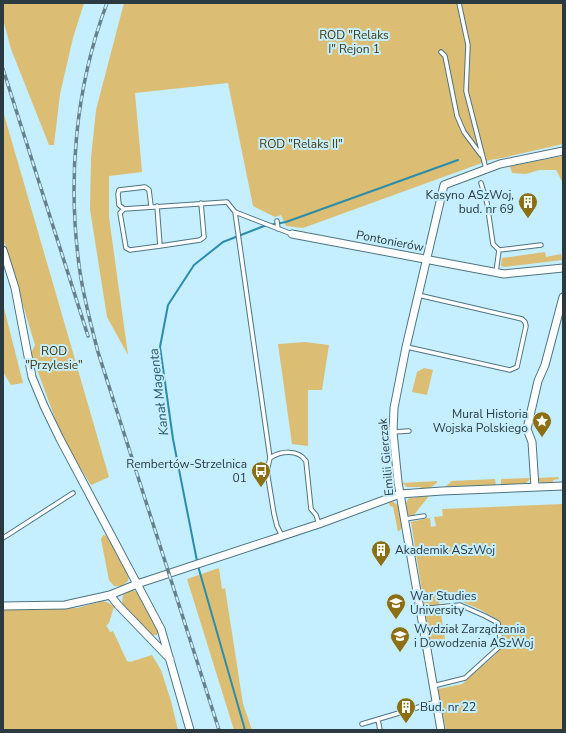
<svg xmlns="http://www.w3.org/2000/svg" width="566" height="733" font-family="'Nunito Sans',sans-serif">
  <rect width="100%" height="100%" fill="#c5eefe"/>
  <path fill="#dbbe73" d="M3,3h81l-11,35 -13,56 -6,51h-5l-38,-96 -8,-30z
    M124,3h439v141l-61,14 -12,2 -187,68 -17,-2 -5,-11 -6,2 -22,-11 -25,-123 -93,10 7,79 -33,4v41l19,138 -21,-38 -17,-108 1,-51 5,-48z
    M3,111l106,366 -18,8 -28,-45 -32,-87 4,-8 -32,-107z
    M563,156v27l-7,-13h-17l-13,4 -14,-1 -2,-7z
    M545,252l1,5 15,-3 1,6 -58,7 -3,-1 1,-8z
    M3,304l20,79 -12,2 -8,-13z
    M305,342l24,3 -7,45h-14v56l-16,-2 -14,-100z
    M424,368l9,2 -6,25 -15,-3 5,-20z
    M558,477l1,2 -6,1v3c-7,0 -13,2 -17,-5z
    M530,478c-3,10 -21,7 -29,7v-6z
    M495,479l1,6 -51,2 7,-6z
    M437,481v2l-7,5h-9l-1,-1h-13l-5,-4z
    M429,496l-16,20 -6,-1 -1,-12 3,-5z
    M392,501l6,4 4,23 -4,4 -5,-25 -3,-1 -1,-3z
    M563,504v226h-117l-8,-41 24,-5 33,-29 8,-10 -3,-24 -21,-12 -21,-9 -19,2 6,37 -15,3 -19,-120 17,-4h2l1,9 5,-1 -2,-9 9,-1 -1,-7z
    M103,535l5,1 21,38 -1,7 -6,5h-8l-5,-6 -8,-41z
    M219,568l3,21 3,-1 18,116 9,26h-18l-47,-151z
    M133,590l7,4 19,37 -2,4h-6l-27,-29 -2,-3 1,-8 6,-4z
    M103,601l6,2 5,4 -5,16 -3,3 2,2 2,4 3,-1 14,30 3,1 22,-7 9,15 10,31 7,29h-175v-120l74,-2z"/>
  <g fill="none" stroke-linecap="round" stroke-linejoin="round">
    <path stroke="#2b8dab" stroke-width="2" d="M197,561l-24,-122 -13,-92 8,-42 26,-40 29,-23 41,-16 22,-4 172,-62
      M198,566l47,164"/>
    <defs>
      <path id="lane" d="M459,3l9,42 -2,46 20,78
        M441,52l4,4 12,60 7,16 17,23
        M481,183l6,20 6,41 6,6
        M151,206l-2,-16 -4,-3 -26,3 -1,4 1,11 5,4 103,-7 8,10 57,22
        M124,209l-4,4 6,35 4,2 30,-4 -3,-40
        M235,212l35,246
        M277,221l1,8
        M160,246l40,-6 4,-3 -3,-34
        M496,272l3,-22 42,-5
        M407,347l103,23 7,-3 9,-41 -1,-4 -3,-3 -104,-24
        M393,432l16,-1
        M405,519l19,-3
        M282,536l-5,-10 -3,-12 -7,-43 3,-13c11,-7 28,-9 36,3l5,48 5,6 3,9
        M3,538l70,-45
        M420,609l40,-4 25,11 13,7 3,21 -4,5 -32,29 -32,8
        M378,720l2,10
        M362,724l74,-22"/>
      <path id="street" d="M292,234l212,40 59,-6
        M3,250l12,38 17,89 12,29 16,33 101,190 29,101
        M535,487l-3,-45 -5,-13 11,-48 7,-16 18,-68
        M110,595l8,10 52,54
        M3,606l62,-1 45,-10 27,-11 182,-60 81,-30 42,-3 121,-5
        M441,730l-43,-248 -5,-50 1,-24 12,-61 38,-162 56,-21 63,-13"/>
    </defs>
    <use href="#lane" stroke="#4e7482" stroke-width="5.5"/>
    <use href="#street" stroke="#4e7482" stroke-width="9"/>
    <use href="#lane" stroke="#fff" stroke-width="3.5"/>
    <use href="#street" stroke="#fff" stroke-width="7"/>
    <defs>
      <path id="rail" d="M107,3c-32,85 -40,179 -27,269 4,27 11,53 18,80l121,378
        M3,69l85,267"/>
    </defs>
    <use href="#rail" stroke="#67808a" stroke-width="3.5"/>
    <use href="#rail" stroke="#c5eefe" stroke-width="2" stroke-dasharray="6" stroke-linecap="butt"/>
  </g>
  <defs>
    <symbol id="building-pin" viewBox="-11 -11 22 30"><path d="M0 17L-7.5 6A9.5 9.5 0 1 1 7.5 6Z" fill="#8c6f12" stroke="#c5eefe"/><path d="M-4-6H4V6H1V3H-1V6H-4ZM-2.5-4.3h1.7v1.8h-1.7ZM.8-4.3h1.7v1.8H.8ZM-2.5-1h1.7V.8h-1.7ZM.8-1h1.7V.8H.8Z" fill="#fff"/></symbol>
    <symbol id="sight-pin" viewBox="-11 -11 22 30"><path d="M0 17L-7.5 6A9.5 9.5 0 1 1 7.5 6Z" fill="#8c6f12" stroke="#c5eefe"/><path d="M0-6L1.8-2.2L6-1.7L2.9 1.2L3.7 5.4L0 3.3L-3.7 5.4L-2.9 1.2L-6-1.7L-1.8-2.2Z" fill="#fff"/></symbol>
    <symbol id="bus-pin" viewBox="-11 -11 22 30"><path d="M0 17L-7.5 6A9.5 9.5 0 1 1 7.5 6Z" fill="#8c6f12" stroke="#c5eefe"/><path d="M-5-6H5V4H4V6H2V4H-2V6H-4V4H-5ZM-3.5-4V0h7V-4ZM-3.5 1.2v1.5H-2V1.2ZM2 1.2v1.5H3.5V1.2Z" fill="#fff"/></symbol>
    <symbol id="university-pin" viewBox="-11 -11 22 30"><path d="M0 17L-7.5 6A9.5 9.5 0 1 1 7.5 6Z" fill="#8c6f12" stroke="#c5eefe"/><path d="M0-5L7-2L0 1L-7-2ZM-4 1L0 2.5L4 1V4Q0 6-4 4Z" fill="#fff"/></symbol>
  </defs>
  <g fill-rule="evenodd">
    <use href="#building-pin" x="517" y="191" width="22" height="30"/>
    <use href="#sight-pin" x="531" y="410" width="22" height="30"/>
    <use href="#bus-pin" x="250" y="460" width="22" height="30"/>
    <use href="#building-pin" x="370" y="539" width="22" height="30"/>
    <use href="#university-pin" x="385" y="592" width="22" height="30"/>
    <use href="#university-pin" x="389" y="625" width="22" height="30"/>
    <use href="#building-pin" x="395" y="696" width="22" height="30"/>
  </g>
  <g text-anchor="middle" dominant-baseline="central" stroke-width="4" stroke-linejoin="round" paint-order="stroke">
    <g font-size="12" fill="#44360b" stroke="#c5eefe">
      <text x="354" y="35">ROD "Relaks<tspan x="354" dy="14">I" Rejon 1</tspan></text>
      <text x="301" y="144">ROD "Relaks II"</text>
      <text x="54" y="351">ROD<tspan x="54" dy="14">"Przylesie"</tspan></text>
    </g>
    <g font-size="12" fill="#2a3a40" stroke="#c5eefe" text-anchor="start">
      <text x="514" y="195" text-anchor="end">Kasyno ASzWoj,<tspan x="514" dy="14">bud. nr 69</tspan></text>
      <text x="528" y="414" text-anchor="end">Mural Historia<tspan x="528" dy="14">Wojska Polskiego</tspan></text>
      <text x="247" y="464" text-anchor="end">Rembertów-Strzelnica<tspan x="247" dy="14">01</tspan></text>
      <text x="395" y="550">Akademik ASzWoj</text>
      <text x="410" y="596">War Studies<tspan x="410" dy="14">University</tspan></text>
      <text x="414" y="629">Wydział Zarządzania<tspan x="414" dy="14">i Dowodzenia ASzWoj</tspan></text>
      <text x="420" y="707">Bud. nr 22</text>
    </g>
    <g font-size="12" fill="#2a3a40" stroke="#c5eefe">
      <text transform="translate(390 241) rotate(11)">Pontonierów</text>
      <text transform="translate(386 457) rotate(-95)">Emilii Gierczak</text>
    </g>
    <g font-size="13" font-style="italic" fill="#255869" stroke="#c5eefe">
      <text transform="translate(159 392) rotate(-97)">Kanał Magenta</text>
    </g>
  </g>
  <rect width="566" height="733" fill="none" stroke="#2a3a40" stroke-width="8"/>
</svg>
